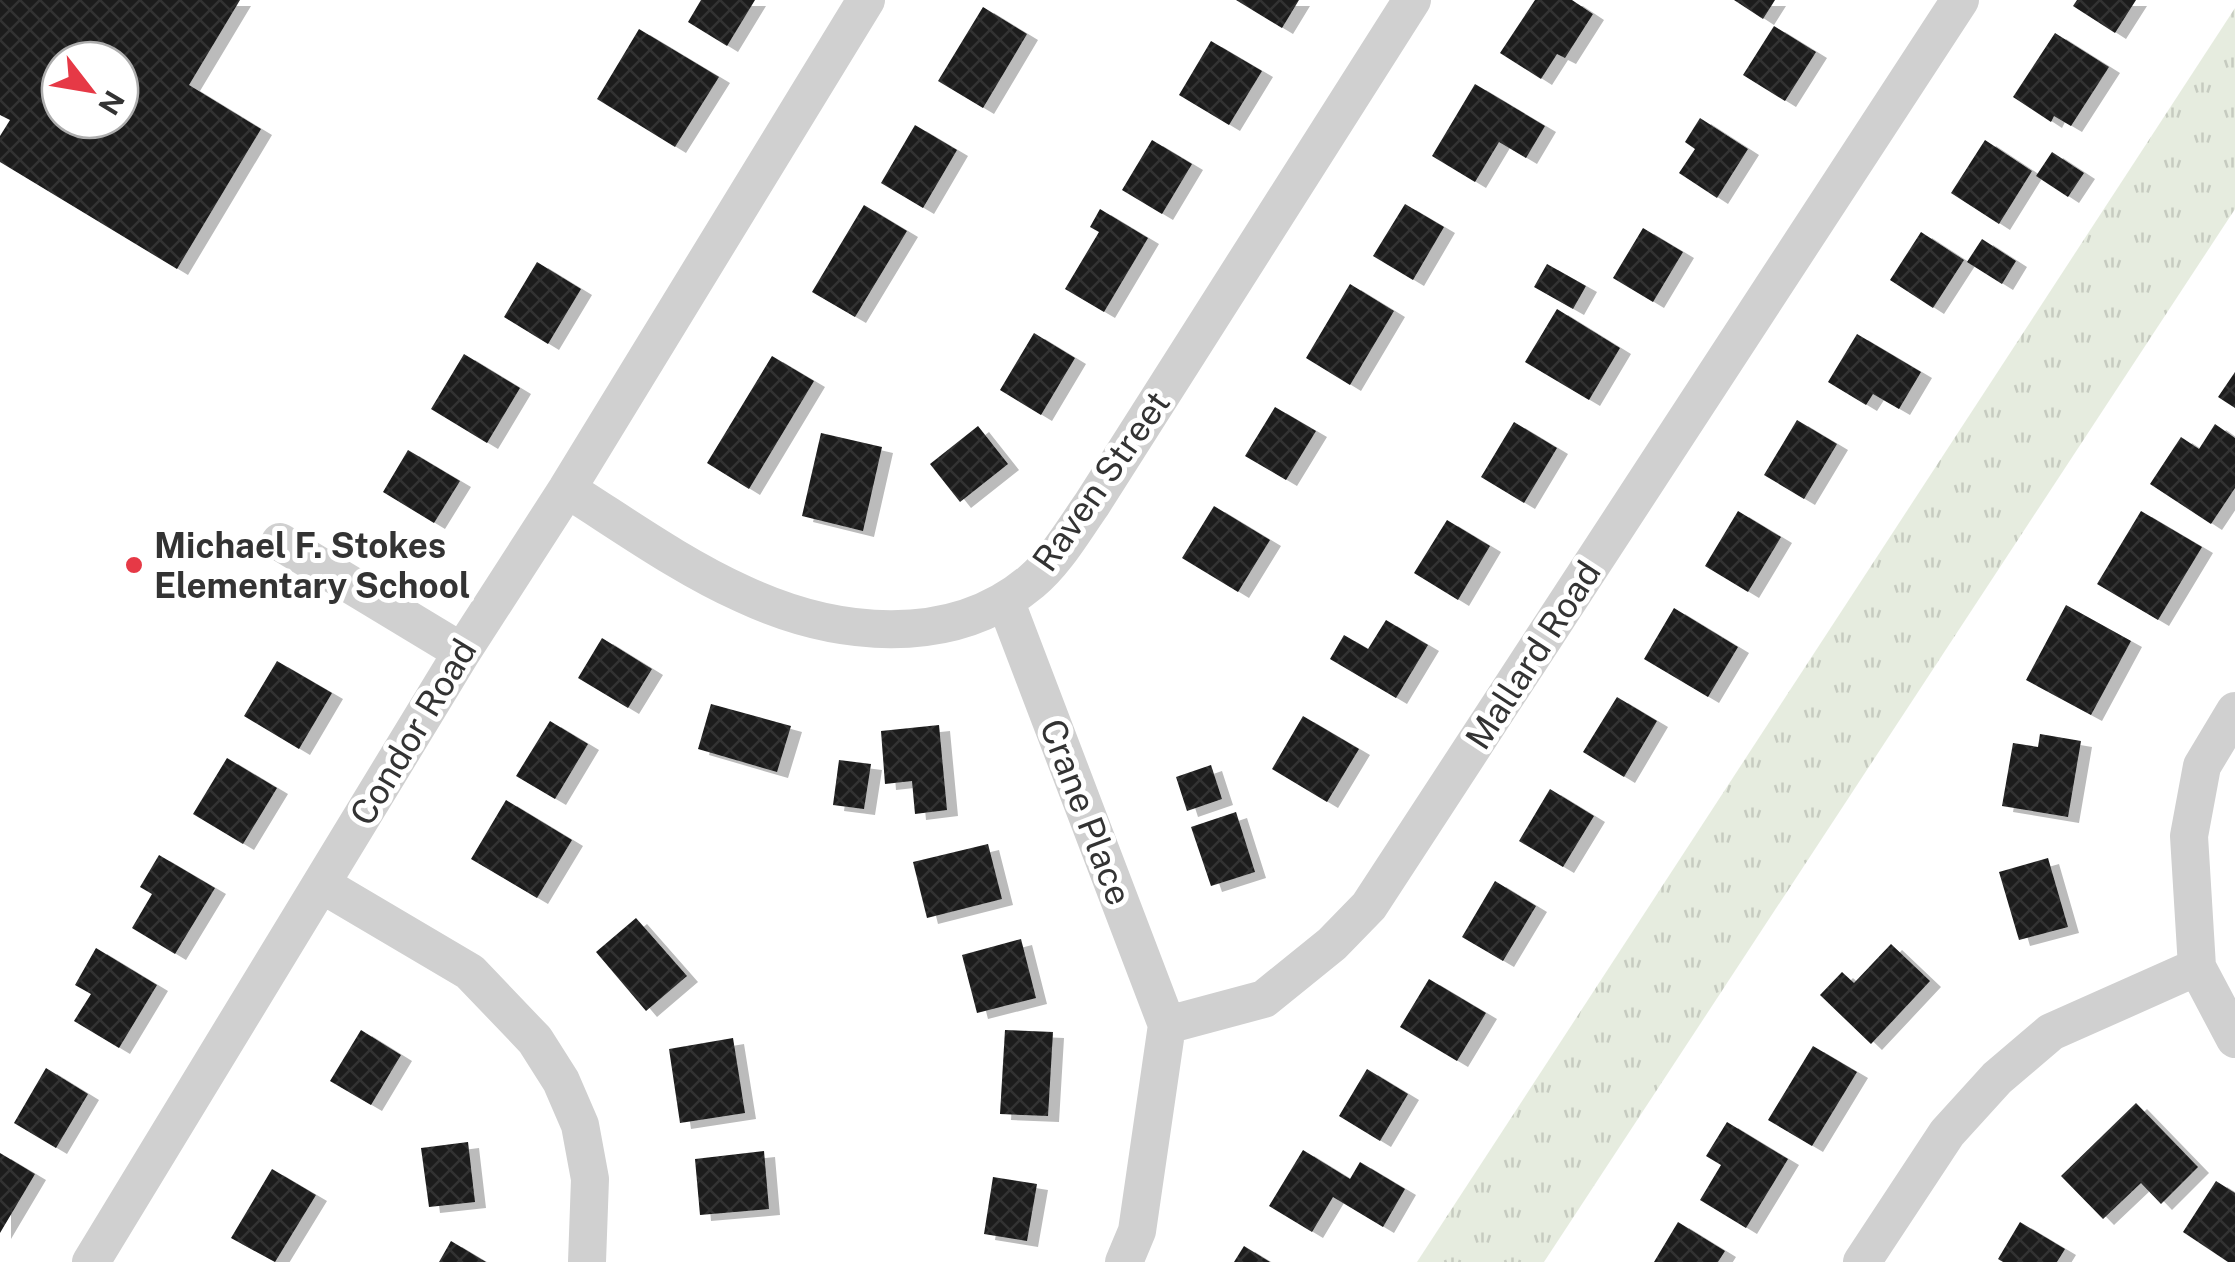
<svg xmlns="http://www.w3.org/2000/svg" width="2235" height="1262" font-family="'Public Sans',sans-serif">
  <defs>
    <pattern id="grass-tufts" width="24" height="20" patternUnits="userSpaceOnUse" patternTransform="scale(2.5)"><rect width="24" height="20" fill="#e6ecdf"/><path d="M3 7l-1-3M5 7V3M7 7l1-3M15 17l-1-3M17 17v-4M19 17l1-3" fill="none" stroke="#c6cbc0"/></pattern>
    <pattern id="building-cross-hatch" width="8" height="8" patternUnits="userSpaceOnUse" patternTransform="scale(2.5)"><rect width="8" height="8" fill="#1a1a1a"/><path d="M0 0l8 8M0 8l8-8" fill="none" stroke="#333"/></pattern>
    <filter id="shadow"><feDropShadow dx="11" dy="6" stdDeviation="0" flood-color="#0004"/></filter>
  </defs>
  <rect width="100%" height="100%" fill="#fff"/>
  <path fill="url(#grass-tufts)" d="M2235,8v201l-691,1053h-127z"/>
  <path fill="url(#building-cross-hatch)" fill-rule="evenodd" filter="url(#shadow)" d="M0,0h240l-51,85 72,44 -84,140 -177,-107v-26l10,-16 -10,-5zM60,60h60v60h-60z
    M701,0h54l-28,46 -39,-24z
    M1236,0h63l-17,28z
    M1535,0h37l21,14 -28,44 -8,-4 -16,25 -41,-26z
    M1734,0h41l-12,19z
    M2077,0h59l-21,33 -42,-27z
    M983,7l44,27 -44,74 -45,-27z
    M1774,26l42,26 -31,49 -42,-26z
    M639,29l80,48 -44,70 -78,-48z
    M2055,33l54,34 -38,59 -17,-10 -3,6 -38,-25z
    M1211,41l51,30 -33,54 -50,-30z
    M1475,84l70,42 -19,32 -27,-16 -24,40 -43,-26z
    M1700,118l48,31 -31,49 -38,-25 16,-24 -10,-7z
    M915,125l42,25 -34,58 -42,-25z
    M1152,140l40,24 -30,50 -40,-24z
    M1985,140l47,31 -33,53 -48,-31z
    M2052,152l32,21 -16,24 -32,-21z
    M1405,204l39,23 -31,53 -40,-24z
    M864,205l43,26 -52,86 -43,-25z
    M1100,209l48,29 -44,74 -39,-23 34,-57 -9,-5z
    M1643,228l40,24 -30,50 -40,-24z
    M1921,232l43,28 -31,48 -43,-28z
    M1982,239l34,22 -14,23 -35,-22z
    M537,262l44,27 -33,55 -44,-27z
    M1547,264l39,22 -13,23 -39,-22z
    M1350,284l44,27 -44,74 -44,-27z
    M1557,309l63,39 -31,52 -64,-38z
    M1034,333l41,25 -34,57 -41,-25z
    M1857,334l64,38 -22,37 -26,-15 -7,11 -38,-23z
    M464,354l56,34 -33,55 -56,-34z
    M772,356l42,25 -65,108 -42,-26z
    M2235,372v36l-17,-11z
    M1275,407l41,24 -30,49 -41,-24z
    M1797,420l40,24 -33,55 -40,-24z
    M1514,422l43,26 -33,55 -43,-26z
    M2215,424l20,14v50l-24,36 -61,-40 31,-47 18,12z
    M978,426l30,38 -48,38 -30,-38z
    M821,433l61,14 -19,84 -61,-15z
    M408,450l52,31 -26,42 -51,-31z
    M1214,506l56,34 -32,52 -56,-34z
    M1738,511l43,26 -33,55 -43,-26z
    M2141,511l61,36 -44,73 -61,-36z
    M1447,520l43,26 -32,54 -44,-27z
    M2066,605l65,36 -40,74 -65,-35z
    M1674,608l64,39 -30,50 -64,-38z
    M1386,620l42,25 -32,53 -66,-39 14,-24 24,14z
    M602,638l50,31 -24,39 -50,-30z
    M277,661l55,32 -33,56 -55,-33z
    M1617,697l40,24 -33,56 -41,-25z
    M711,704l80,22 -14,46 -79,-23z
    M1303,716l56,33 -32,53 -55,-33z
    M550,721l38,23 -33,55 -39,-23z
    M939,725l8,85 -32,4 -3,-33 -27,3 -4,-53z
    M2040,734l41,7 -13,76 -66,-11 11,-63 25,4z
    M227,758l50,30 -34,56 -50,-30z
    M839,760l32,4 -7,45 -31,-4z
    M1211,765l11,34 -35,12 -11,-34z
    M1550,789l44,27 -31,51 -44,-26z
    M506,800l66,40 -35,58 -66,-39z
    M1236,812l19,60 -44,14 -20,-59z
    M988,844l14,55 -75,19 -14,-56z
    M159,855l56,33 -40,66 -43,-26 20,-34 -12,-7z
    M2048,858l20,69 -49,13 -20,-68z
    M1495,881l41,25 -33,55 -41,-24z
    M636,918l51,58 -41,35 -50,-59z
    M1021,939l15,59 -59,15 -15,-58z
    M1891,944l39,37 -59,63 -51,-49 22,-23 12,11z
    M96,948l61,37 -38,63 -45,-27 17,-27 -16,-9z
    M1429,979l57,34 -29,48 -57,-34z
    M361,1030l40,25 -30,50 -41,-24z
    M1005,1030l48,2 -5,84 -48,-2z
    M733,1038l12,75 -65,10 -11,-74z
    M1813,1046l44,26 -45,74 -44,-26z
    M46,1068l42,26 -32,54 -42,-25z
    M1367,1069l41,25 -28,47 -41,-25z
    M2136,1103l62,64 -37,37 -20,-21 -38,36 -42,-43z
    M1727,1122l61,37 -42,69 -46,-28 21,-35 -15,-9z
    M468,1142l7,60 -46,5 -8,-59z
    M1303,1150l47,29 10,-17 45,27 -22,38 -50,-30 -21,35 -43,-26z
    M764,1151l5,58 -69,6 -5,-56z
    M0,1153l35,21 -35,59z
    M272,1169l44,26 -41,67 -44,-24z
    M993,1177l44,7 -10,57 -43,-7z
    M2216,1181l19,12v69h-7l-45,-30z
    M1678,1222l47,29 -7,11h-64z
    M2020,1222l45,27 -8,13h-54l-5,-3z
    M451,1241l35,21h-47z
    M1244,1246l26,16h-36z"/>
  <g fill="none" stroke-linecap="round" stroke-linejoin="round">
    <path stroke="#d0d0d0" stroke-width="38" d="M567,489c57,36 114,77 176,105 90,42 207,56 288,-12 25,-21 42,-51 61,-78l320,-504
      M280,542l182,110
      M1005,600l162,425
      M2235,711l-33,55 -13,70 8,131 38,72
      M321,884l149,88 65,68 26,41 19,44 10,54 -3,83
      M91,1262l371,-610 105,-163 299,-489
      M1124,1262l13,-31 30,-206 97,-26 68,-55 37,-38 591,-906
      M1862,1262l85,-129 50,-55 54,-46 146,-65"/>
  </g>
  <circle fill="#e63946" stroke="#fff" stroke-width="4" cx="134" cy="565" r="10"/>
  <g text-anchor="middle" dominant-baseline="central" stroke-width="10" stroke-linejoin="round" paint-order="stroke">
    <g font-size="35" fill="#333" stroke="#fff">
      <text transform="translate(1101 481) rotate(-55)">Raven Street</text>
      <text transform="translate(1533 655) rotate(-57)">Mallard Road</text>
      <text transform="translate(413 732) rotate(-59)">Condor Road</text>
      <text transform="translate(1086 812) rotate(69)">Crane Place</text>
    </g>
    <g font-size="35" font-weight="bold" fill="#333" stroke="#fff" text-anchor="start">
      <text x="154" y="545">Michael F. Stokes<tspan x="154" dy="40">Elementary School</tspan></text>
    </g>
  </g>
  <g transform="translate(90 90) rotate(121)"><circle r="48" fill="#ffffff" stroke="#adadad" stroke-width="2.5"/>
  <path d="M0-8L18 38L0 25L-18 38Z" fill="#e63946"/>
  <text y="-15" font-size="28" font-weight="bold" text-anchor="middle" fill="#333333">N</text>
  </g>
</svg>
